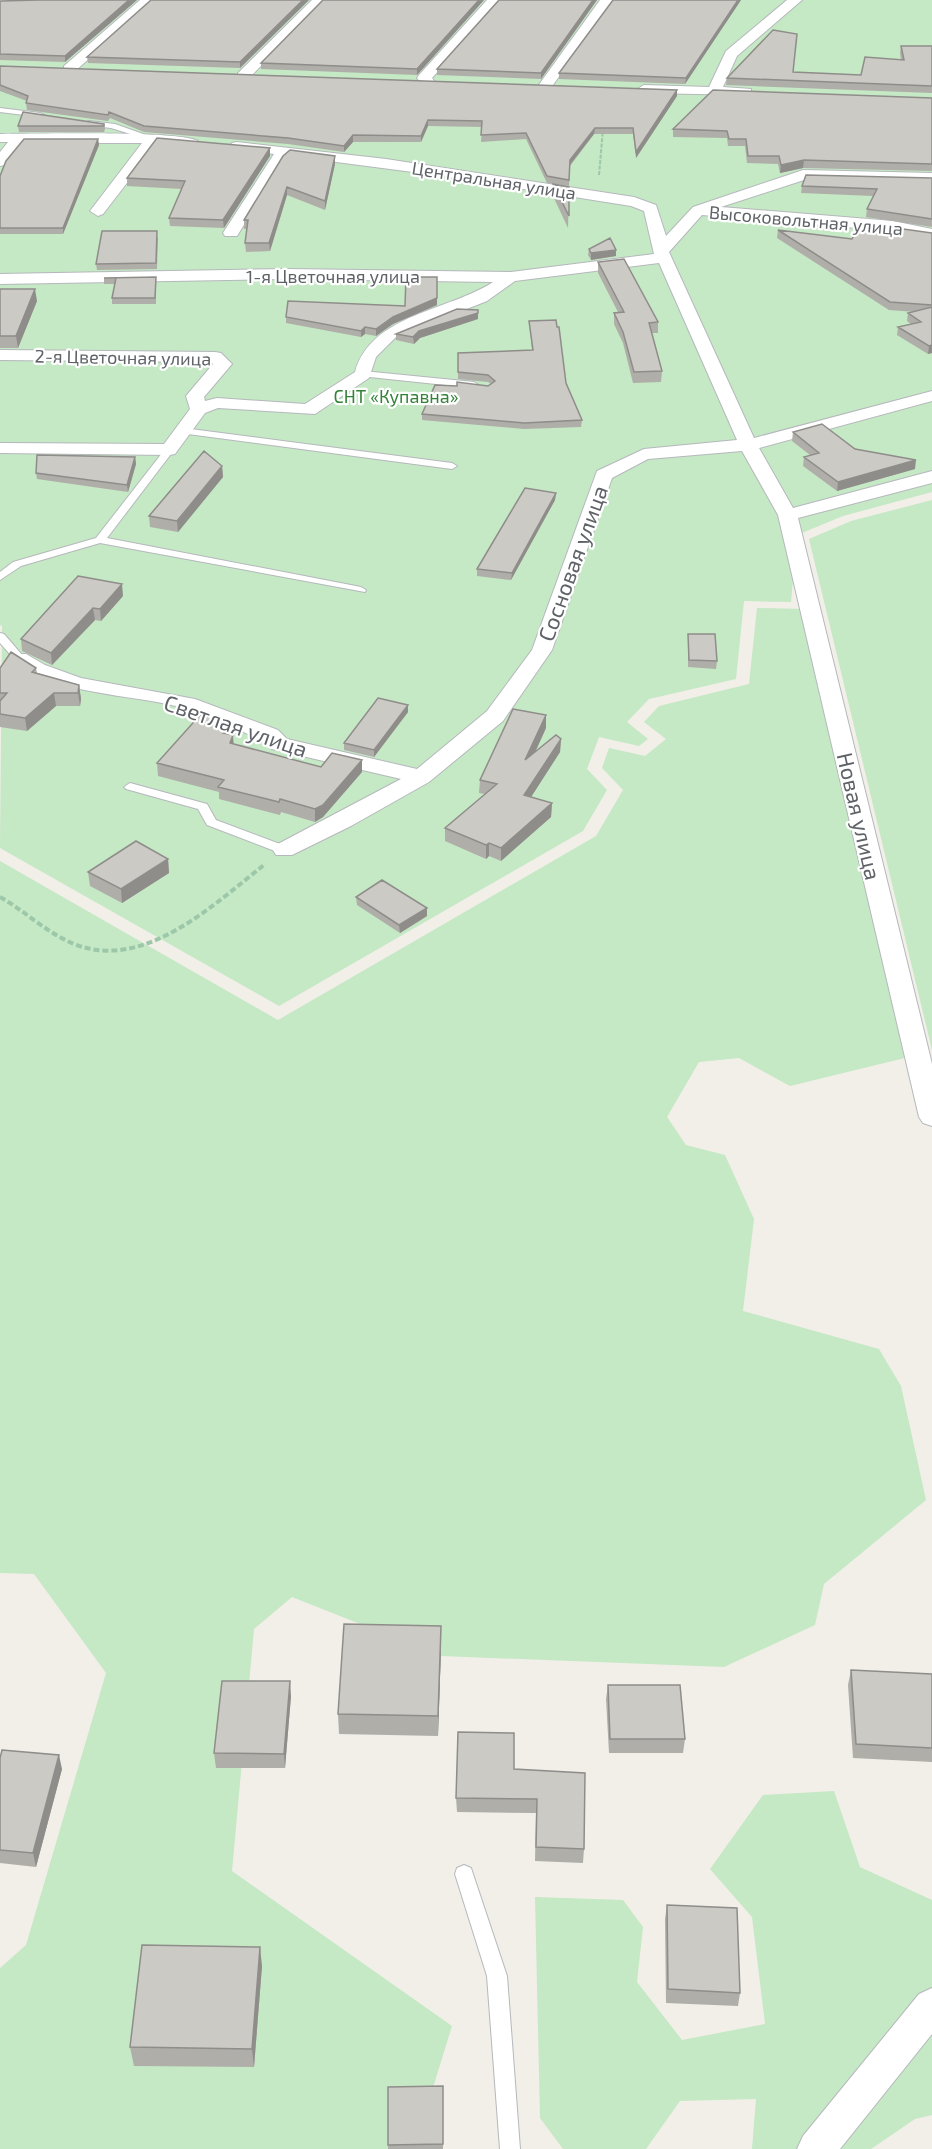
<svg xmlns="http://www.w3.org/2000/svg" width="932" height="2149" font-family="'Exo 2',sans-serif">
  <rect width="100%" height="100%" fill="#f1efe8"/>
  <path fill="#c5e8c5" d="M0,0h932v492l-89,24 -46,19 -6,67 -47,-1 -8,78 -87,20 -22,23 21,17 -9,7 -40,-9 -12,32 20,21 -24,41 -304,175 -279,-158 2,-222 -2,-1z
    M932,500v550l-123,-511 42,-18z
    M757,608l47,1 109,447 -123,30 -51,-28 -40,4 -32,55 19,28 39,10 29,64 -11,92 136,38 22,37 25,114 -102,84 -9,41 -91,42 -283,-11 -149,-59 -38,32 -22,242 220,155 -38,123h-414v-181l26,-23 80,-272 -72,-99 -34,-1v-712l278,159 318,-184 27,-46 -21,-22 7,-20 36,8 21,-17 -22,-17 15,-16 90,-22z
    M834,1791l26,76 72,33v215l-17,4 -44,30h-119l4,-50 -76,2 -34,48h-83l-23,-31 -5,-221 88,3 20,27 -6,55 45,58 83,-16 -13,-107 -42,-48 53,-74z"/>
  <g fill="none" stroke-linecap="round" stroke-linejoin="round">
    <defs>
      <path id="service" d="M0,108l40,5 4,2 -4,2 -40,-5z
        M89,121l26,3 42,15 -4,2 -42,-13 -25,-3 -1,-2z
        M363,371l111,11 5,3 -5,3 -114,-12v-4z
        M183,428l269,35 5,3 -5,3 -272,-36 -2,-2z
        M169,447l5,3 -67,88 254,49 5,3 -1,2 -265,-49 -79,23 -21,14v-8l13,-10 83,-24 70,-90z
        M0,633l4,1 19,22v4h-8l-15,-17z
        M130,783l77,21 9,16 72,27 2,3 -6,4 -4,-1 -73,-28 -9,-16 -72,-20 -2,-2z
        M464,1865l7,3 36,108 13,173h-20l-13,-173 -32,-102 2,-6z"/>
      <path id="minor" d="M0,0h47l-7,4 -40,1z
        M140,0h15l-81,72h-10v-6z
        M312,0h14l-78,79h-10v-6z
        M487,0h14l-69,78 3,4 -2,3h-10l-6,-7 2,-3z
        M600,0h14l-64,89h-10l-2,-3z
        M787,0h15l-65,56 -14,31 28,2v6l-107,-2 -7,-4 7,-4 65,2 17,-36z
        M0,134c27,0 188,-4 199,8l-7,4 -35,-2 -54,70 -5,2 -8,-5 52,-68h-118l-19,22 -5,1v-14l8,-10h-8z
        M237,142l149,17 248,38 22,8 10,31 27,-29 110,-37 129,3v10l-128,-3 -83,27 172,14 39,8v10l-39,-8 -191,-16 -33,37 85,186 178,-47v10l-173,47 34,60 139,-37v12l-134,35 134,546v62l-9,-3 -4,-6 -141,-602 -36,-64 -94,8 -36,19 -60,172 -49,71 -74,61 -78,44 -59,29h-16l-3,-5 3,-5 125,-66 -129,-30 -10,-9c-31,-13 -62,-29 -95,-36 -54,-11 -107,-11 -155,-42l-3,-4 3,-4h14l19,11 36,13 114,21 83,31 9,9 130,30 70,-58 45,-61 65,-179 47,-22 93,-9 -78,-177 -144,18 -28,20 -91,36 -20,20 -7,21 -54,36 -97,-6 -13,5 -30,41 -6,1 -169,-2v-10l164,1 26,-35 -4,-13 27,-32 -2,-2 -211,-2v-10l215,2 6,1 11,11 -28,33 1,4 12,-3 88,6 50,-32c16,-58 94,-61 138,-90l-206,-3 -287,5v-10l287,-5 224,3 143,-18 -10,-43 -13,-5 -195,-31 -146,-19 -8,7 -45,73h-12l-2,-3 51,-79 -42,-5 -2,-3 2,-3z
        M932,1988v46l-92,115h-43l6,-13 116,-142z"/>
    </defs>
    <use href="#service" stroke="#b5b8bc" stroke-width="2"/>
    <use href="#minor" stroke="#b5b8bc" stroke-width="2"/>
    <path stroke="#9cc7a9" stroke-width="2" stroke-dasharray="4 1.5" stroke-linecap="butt" d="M599,175l4,-46"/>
    <path stroke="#9cc7a9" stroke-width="4" stroke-dasharray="6 3" stroke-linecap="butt" d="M0,897c25,14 47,36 74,47 70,28 139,-39 190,-79"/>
    <use href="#service" fill="#fff" fill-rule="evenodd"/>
    <use href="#minor" fill="#fff" fill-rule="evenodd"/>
  </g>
  <path fill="#afaea9" d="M137,0l-72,62 -65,-2v-59z
    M309,0l-69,68 -152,-5 -1,-6z
    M484,0l-67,75 -156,-6v-6z
    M499,0h98l-56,79 -104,-4v-6z
    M741,0l-56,84 -126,-5v-6z
    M901,46h31v47l-206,-8 1,-7 66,-6 68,3 40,-15 -1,-7z
    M0,66l677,24v6l-41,62 -3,-24h-39l-24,32 -1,20 -22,-3 -21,-44 -45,3 1,-15 -54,-1 -7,16h-68l-9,10 -56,-8 -144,-12 -34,-14 -2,3 -81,-11 -1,-7 1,-2 -27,-10z
    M932,98v73l-129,-3 -23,5 -2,-9 -31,-1 -2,-17h-17l-1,-8 -54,-1v-8z
    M104,124l1,5 -1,3h-85l-1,-6z
    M98,139l1,6 -36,89h-63v-58z
    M270,148v8l-46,72 -54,-2 -1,-8 13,-29 -55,-3v-8z
    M283,156h52v8l-10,46 -38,-15 -17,56 -24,1 -1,-9 2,-14h-3v-9z
    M932,178v49l-66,-10 1,-8 6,-13 -72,-3 1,-7z
    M553,184l16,3 -1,41 -15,-32z
    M778,230l74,9 80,-6v120l-4,1 -31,-19 1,-8 13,-3 -4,-3 1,-8 7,-1 -26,-2 -112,-72z
    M158,237l-1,32 -60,1 -1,-6z
    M589,249l27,7 -25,4 -3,-5z
    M598,262l60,60v11h-6l10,38 -1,11 -28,1 -10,-40 -9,-19v-11l4,-1 -20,-39z
    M156,277v27h-44v-6l3,-14h-11v-6z
    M0,289l37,12 -19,47h-18z
    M437,305l-44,19 -17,12 -11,-2 -4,3 -75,-14v-6l119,-11z
    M478,319l-58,19 -6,6 -18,-4v-6z
    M529,321l37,62 16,37 -1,7 -57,2 -102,-9v-6l35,-28h31l3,-2 -3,-2 -30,-3v-26l74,-3z
    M793,432l62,17 60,20 -78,22 -34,-25 1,-9 6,-2 -18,-14z
    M135,457l1,7 -8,28 -91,-13 -1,-6z
    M222,466l1,11 -45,55 -28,-5 -1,-11z
    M556,493l-1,7 -44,80 -34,-4v-7z
    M123,596l-22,25 -6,-1 -43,45 -30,-14 -1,-12z
    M688,634l29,27 -1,8 -28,-2z
    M0,668h36l1,5 42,12 2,14 -1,7h-24l-29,25 -27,-4z
    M408,705v7l-34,45 -30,-7v-7z
    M232,723l1,21 88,23 41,5 -39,45 -8,5 -34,-10 -1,3 -61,-16v-7l-61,-16 -1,-13z
    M546,728l-11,25 26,-14 -1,13 -29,45 21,6 -1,14 -50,44 -12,-5 -3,3 -41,-18v-13l40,-34 -6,-1 1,-13z
    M168,859l1,14 -47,30 -32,-17 -2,-14z
    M356,897l71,19 -27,17 -43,-28z
    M441,1626v21l-3,89 -99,-2 -1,-20z
    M851,1670l81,4v88l-79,-4 -5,-73z
    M608,1685l77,54 -2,14h-74l-3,-54z
    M291,1696l-6,72h-69l-2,-15z
    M0,1758l62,11 -26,98 -36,-4z
    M514,1769l70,80 -1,14 -48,-2 1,-48 -79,-1 -1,-14z
    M667,1905l73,88 -2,13 -72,-3 -1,-84z
    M262,1966l-8,101 -120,-1 -4,-19z
    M443,2086v63h-55v-4z"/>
  <path fill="#8f8d8a" d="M129,0h8l-72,62v-6z
    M303,0h6l-69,68v-6z
    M479,0h5l-67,75v-6z
    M593,0h4l-56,79v-6z
    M738,0h3l-56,84 1,-6z
    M677,90v6l-41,62v-6z
    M428,120v6l-7,16v-6z
    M595,128l-1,6 -25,32 1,-6z
    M353,135v7l-9,10v-6z
    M98,139l1,6 -36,89v-6z
    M270,148v8l-46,72 -1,-8z
    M335,156v8l-10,46v-9z
    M804,160l-1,8 -23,5 1,-8z
    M287,187v8l-17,56 -1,-8z
    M616,250v6l-25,4v-7z
    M437,277v28l-44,19 -17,12v-7l17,-12z
    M35,289l2,12 -19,47 -2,-12z
    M478,313v6l-58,19 -6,6 -1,-7 6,-6z
    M365,327v7l-4,3v-6z
    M932,345v8l-4,1 1,-8z
    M135,457l1,7 -8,28 -1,-7z
    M916,460l-1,9 -78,22 1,-9z
    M222,466l1,11 -45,55 -1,-11z
    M556,493l-1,7 -44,80 1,-7z
    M122,584l1,12 -22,25 -1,-12z
    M93,608l2,12 -43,45 -1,-12z
    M79,685l2,14 -1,7 -2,-13z
    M54,693l2,13 -29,25 -2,-13z
    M408,705v7l-34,45v-7z
    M546,715v13l-21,46v-14z
    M232,723l2,25 -3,8 -8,-23z
    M561,739l-1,13 -36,56v-13z
    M362,760v12l-39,45 -8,5v-13z
    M552,803l-1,14 -50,44v-13z
    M489,843v13l-3,3v-14z
    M168,859l1,14 -47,30 -1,-14z
    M427,908v8l-27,17 -1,-8z
    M441,1626v21l-3,89v-20z
    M290,1681l1,15 -6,72 -1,-14z
    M59,1755l3,14 -26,98 -3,-14z
    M260,1947l2,19 -8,101 -2,-18z"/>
  <path fill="#cccac5" stroke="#8f8d8a" stroke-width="1.5" d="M40,0h89l-64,56 -65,-2v-53z
    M151,0h152l-63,62 -153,-5z
    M323,0h156l-62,69 -156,-6z
    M499,0h94l-52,73 -104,-4z
    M613,0h125l-52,78 -127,-5z
    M773,30l24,4 -4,38 68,3 4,-18 39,3 -3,-14h31v40l-205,-8z
    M0,66l677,24 -41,62 -3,-24h-38l-25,32 -1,20 -22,-4 -21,-43 -45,2 1,-14 -54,-1 -7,16 -68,-1 -9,11 -56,-8 -144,-12 -35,-14 -1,3 -82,-12 2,-7 -28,-11z
    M713,90l219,8v66l-128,-4 -23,5 -2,-9h-31l-2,-17h-17l-2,-8 -54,-2z
    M23,112l81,12v2h-86z
    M157,138l113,10 -47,72 -54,-2 16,-37 -58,-3z
    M24,139h74l-35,89h-63v-52l6,-15z
    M290,150l45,6 -10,45 -38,-14 -18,56h-24l3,-23h-4l39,-64z
    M806,175l126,3v41l-65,-10 10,-20 -75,-3z
    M553,184l16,3v29z
    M860,223l72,10v72l-42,-3 -112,-72 74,9z
    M102,231h55l-1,32 -60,1z
    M610,238l6,12 -25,3 -2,-4z
    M624,259l34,63 -9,1 13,48 -28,1 -11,-40 -9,-19 10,-1 -26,-50z
    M156,277l-1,21h-43l4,-20h-12z
    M406,277h31v21l-44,19 -17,12 -11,-2 -4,4 -75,-14 2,-16 117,5z
    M0,289h35l-19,47h-16z
    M932,307v38l-3,1 -31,-19 23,-5 -13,-9z
    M457,309l21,1v3l-59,18 -6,6 -17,-3z
    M556,320l1,7h2l7,56 16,37 -58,3 -102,-9 13,-29 22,1v-4l31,4 7,-5 -7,-6 -30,-3v-19l75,-3 -4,-29z
    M822,424l33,25 61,11 -78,22 -34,-25 15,-4 -26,-21z
    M204,451l18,15 -45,55 -28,-5z
    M37,455l98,2 -8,28 -91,-12z
    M525,488l31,5 -44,80 -35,-4z
    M78,576l44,8 -22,25 -7,-1 -42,45 -30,-14z
    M688,634h27l2,27 -28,-1z
    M11,652l25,16 -4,4 47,13 -1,8h-24l-29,25 -25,-4v-13l7,-8h-7v-25z
    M378,698l30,7 -34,45 -30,-7z
    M513,709l33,6 -21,45 31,-25 5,4 -37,56 28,8 -51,45 -12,-5 -3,2 -41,-17 52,-44 -17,-4z
    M200,715l32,8 -9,10 10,2 -3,8 91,24 11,-14 30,7 -39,45 -8,4 -35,-10 -1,3 -61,-15 6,-7 -67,-17z
    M136,841l32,18 -47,30 -33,-17z
    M382,880l45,28 -28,17 -43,-28z
    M344,1624l97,2 -3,90 -100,-2z
    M851,1670l81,4v74l-76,-4z
    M222,1681h68l-6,73 -70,-1z
    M608,1685h72l5,54h-75z
    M458,1732l56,1v36l71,4 -1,76 -48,-2 1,-48 -81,-1z
    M2,1750l57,5 -26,98 -33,-3v-92z
    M667,1905l70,3 3,85 -72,-4z
    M142,1945l118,2 -8,102 -122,-2z
    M443,2086v58l-55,1v-58z"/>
  <g text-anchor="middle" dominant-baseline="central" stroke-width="4.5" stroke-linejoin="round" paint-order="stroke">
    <g font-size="18" fill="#5f6368" stroke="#fff">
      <text transform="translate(494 180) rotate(9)">Центральная улица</text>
      <text transform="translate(806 220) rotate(5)">Высоковольтная улица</text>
      <text x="333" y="276">1-я Цветочная улица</text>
      <text transform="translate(123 357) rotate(1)">2-я Цветочная улица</text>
    </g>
    <g font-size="18" fill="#348238" stroke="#fff">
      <text x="396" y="396">СНТ «Купавна»</text>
    </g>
    <g font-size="22" fill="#5f6368" stroke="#fff">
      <text transform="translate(572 563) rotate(-70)">Сосновая улица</text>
      <text transform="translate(236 725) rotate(19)">Светлая улица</text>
      <text transform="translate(860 816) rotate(77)">Новая улица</text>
    </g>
  </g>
</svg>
